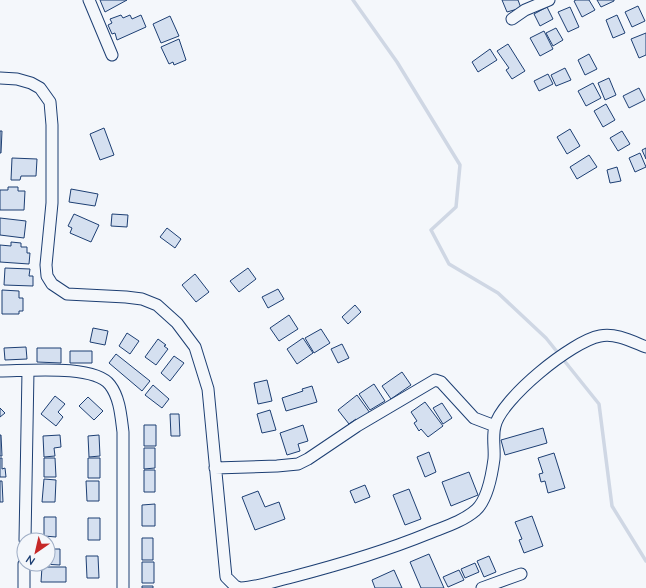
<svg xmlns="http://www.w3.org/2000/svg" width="646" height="588" font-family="'Nunito Sans',sans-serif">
  <rect width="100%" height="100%" fill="#f4f7fb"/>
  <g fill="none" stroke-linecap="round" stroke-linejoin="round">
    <path stroke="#cfd7e4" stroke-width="3.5" d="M353,0l44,62 63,103 -4,42 -25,23 18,34 49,29 48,45 53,66 13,102 34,55"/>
  </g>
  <path fill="#d5e0f0" stroke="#1d3f73" d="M100,0h27l-22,12z
    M502,0h16l3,8 -14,4z
    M576,0h13l6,10 -13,7 -8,-16z
    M597,0h17v1l-13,6z
    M638,6l7,15 -13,6 -7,-15z
    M547,7l6,12 -13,7 -6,-12z
    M570,7l9,20 -11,5 -10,-20z
    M121,15l2,3 7,-3 2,4 9,-4 5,12 -29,13 -2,-7 -3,1 -4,-9 4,-2 -2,-4z
    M617,15l8,18 -12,5 -7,-18z
    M170,16l9,20 -18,7 -8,-19z
    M556,28l7,12 -10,6 -7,-13z
    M544,31l9,18 -13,7 -10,-18z
    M646,33v22l-7,3 -8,-19z
    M179,39l7,21 -12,5 -1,-3 -4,2 -8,-17z
    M508,44l17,27 -13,8 -6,-9 3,-2 -12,-17z
    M490,49l7,11 -19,12 -6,-10z
    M589,54l8,15 -12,6 -7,-15z
    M565,68l6,12 -15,6 -5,-11z
    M548,74l5,10 -14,7 -5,-10z
    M609,78l7,17 -11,5 -7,-17z
    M593,83l8,15 -15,8 -8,-15z
    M639,88l6,12 -16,8 -6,-12z
    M606,104l9,16 -12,7 -9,-16z
    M104,128l10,27 -14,5 -10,-26z
    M570,129l10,17 -13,8 -10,-17z
    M0,131h2l-1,22h-1z
    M622,131l8,13 -12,7 -8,-13z
    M646,148v11l-4,-9z
    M640,153l6,14 -11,5 -6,-14z
    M589,155l8,12 -20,12 -7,-12z
    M12,158l25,1 -1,17h-15l-1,4h-9z
    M617,167l4,14 -11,2 -3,-13z
    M8,187h10v4h7l-1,19h-24v-20h8z
    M71,189l27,5 -3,12 -26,-4z
    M74,214l25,11 -8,17 -21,-9 2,-5 -4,-2z
    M112,214l16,1 -1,12 -16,-1z
    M0,218l26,3 -2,17 -24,-3z
    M167,228l14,11 -6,9 -15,-11z
    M11,242l10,1v4h6v6h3l-1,11 -29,-2v-17l11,1z
    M5,268l25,1 -1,7h4v10l-29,-1z
    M248,268l8,11 -17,13 -9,-11z
    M195,274l14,18 -13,10 -14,-17z
    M278,289l6,10 -16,9 -6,-11z
    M2,290l17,1v7h4v13h-4v3h-17z
    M355,305l6,7 -13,12 -6,-7z
    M289,315l9,14 -19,12 -9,-13z
    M93,328l15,3 -3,14 -15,-3z
    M321,329l9,14 -16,10 -9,-15z
    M127,333l12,8 -9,13 -11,-8z
    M303,338l10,15 -16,11 -10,-15z
    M158,339l8,6 -2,1 4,3 -12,16 -11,-8z
    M342,344l7,14 -11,5 -7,-14z
    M26,347l1,12 -22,1 -1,-12z
    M37,348h24v15l-24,-1z
    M70,351h22v12h-22z
    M116,354l34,27 -8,10 -33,-28z
    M174,356l10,7 -14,18 -9,-8z
    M402,372l9,13 -20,14 -9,-13z
    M267,380l5,21 -14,3 -4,-21z
    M374,384l11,17 -15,9 -11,-16z
    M153,385l16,14 -7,9 -17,-13z
    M312,386l5,16 -31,9 -4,-13 21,-7 -1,-2z
    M357,395l13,18 -12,9 -2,-3 -7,5 -11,-14z
    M55,396l10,8 -7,8 5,5 -7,9 -15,-12z
    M88,397l15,14 -9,9 -15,-14z
    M425,402l18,24 -15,11 -7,-8 -2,2 -5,-8 3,-2 -6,-9z
    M442,403l10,15 -9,6 -10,-16z
    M0,408l5,5 -5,4z
    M270,410l6,20 -14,3 -5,-19z
    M170,414h9l1,22h-9z
    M144,425h12v21h-12z
    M303,425l5,16 -10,3 2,7 -13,4 -7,-22z
    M543,428l4,15 -42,12 -4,-15z
    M0,435h1l1,21h-2z
    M60,435l1,12 -7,1 1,8 -11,1 -1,-21z
    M99,435l1,21 -11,1 -1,-21z
    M144,448h11v20l-11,1z
    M429,452l7,20 -11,5 -8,-20z
    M554,453l11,35 -17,5 -3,-12 -4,1 -2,-8 4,-1 -5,-15z
    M0,458h2v11l3,-1 1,9h-6z
    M44,458h11l1,19h-12z
    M88,458h12v20h-12z
    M144,470h11v22h-11z
    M469,472l9,23 -27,11 -9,-24z
    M44,479l12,1 -1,22h-13z
    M0,481h2l1,21h-3z
    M86,481h13v20h-12z
    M365,485l5,12 -15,6 -5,-12z
    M409,489l12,30 -16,6 -12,-30z
    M258,491l7,16 14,-5 6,17 -30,11 -13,-33z
    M155,504v22h-13v-21z
    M532,516l11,30 -19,7 -5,-13 3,-1 -7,-17z
    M44,517h12v20l-12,-1z
    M88,518h12v22h-12z
    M142,538h11v22h-11z
    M48,549h12v16l-18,-1h6z
    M429,554l15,34h-23l-11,-26z
    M86,556h12l1,22h-12z
    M489,556l7,16 -12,5 -7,-16z
    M142,562h12v21h-12z
    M475,563l4,9 -14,6 -4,-9z
    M42,567h24v15h-25z
    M394,570l8,18h-27l-3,-8z
    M459,570l5,10 -16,7 -5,-10z
    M142,586h11v2h-11z"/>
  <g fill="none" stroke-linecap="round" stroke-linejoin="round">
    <defs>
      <path id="minor" d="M89,0l23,55
        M512,19l13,-9 24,-10
        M0,78l17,1 14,4 9,5 10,14 2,23v78l-6,62 1,11 5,8 15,10 59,3 16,2 15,6 20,18 18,24 13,42 18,188 9,9 5,2
        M0,371c26,0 94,-7 110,14 10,13 11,32 13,47v156
        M215,468l62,-2 21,-2 10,-5 49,-33 78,-46 6,2 33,36 21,8
        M25,540l3,-169
        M24,588v-24
        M241,588c17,-1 34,-7 51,-11 46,-12 91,-25 135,-43 17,-7 35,-12 49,-24 11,-10 16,-36 18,-51 1,-11 -2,-22 1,-33 6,-27 77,-85 105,-90 16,-3 31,5 46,11
        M482,588l39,-14"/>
    </defs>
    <use href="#minor" stroke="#1d3f73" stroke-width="13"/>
    <use href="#minor" stroke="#f4f7fb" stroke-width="11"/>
  </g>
  <g transform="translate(36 552) rotate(214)"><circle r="19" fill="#f4f7fb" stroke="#9eadc5"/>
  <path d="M0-3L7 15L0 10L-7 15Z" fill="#c62828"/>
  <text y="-6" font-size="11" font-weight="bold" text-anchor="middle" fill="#1d3f73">N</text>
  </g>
</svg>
